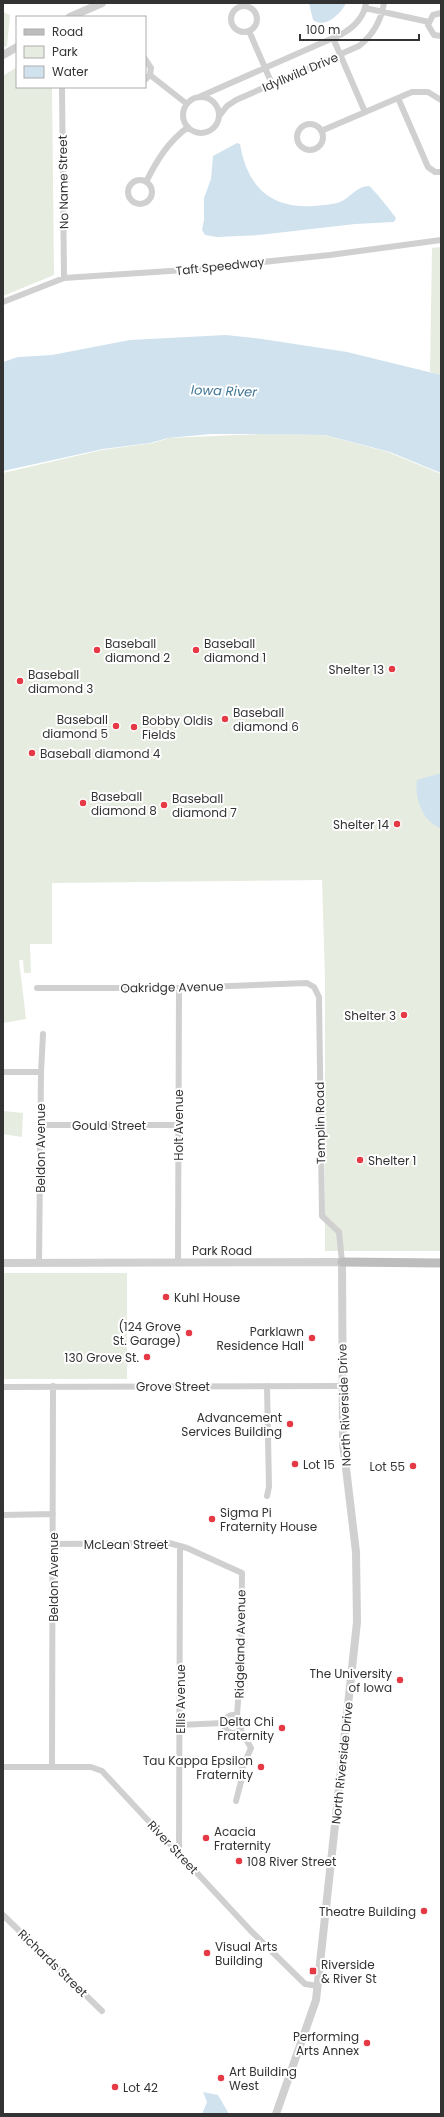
<svg xmlns="http://www.w3.org/2000/svg" width="444" height="2117" font-family="Poppins,sans-serif">
  <rect width="100%" height="100%" fill="#fff"/>
  <path fill="#e6ecdf" d="M3,12l7,3 -3,31 -4,2z
    M17,67v20h35l2,188 -51,21v-220z
    M441,247v129l-11,-4 2,-124z
    M259,434l65,1 64,17 53,22v777h-116v-273l-3,-98 -270,3v61h-22l1,29h-7l-1,-13h-4l7,59 -23,4v-550l99,-23 51,-7 16,-5z
    M3,1111l20,2 -1,24 -19,-3z
    M3,1273h124v106h-124z"/>
  <path fill="#cfe2ee" d="M309,3h37c-5,11 -21,26 -33,17z
    M237,143l3,1c7,41 29,65 73,62 8,-1 19,-1 27,-4 11,-5 17,-16 29,-16 3,1 26,30 27,32l-2,4 -39,2 -96,11 -42,2 -12,-2 -3,-5 2,-10v-22l7,-19 2,-23z
    M226,335l36,4 85,13 94,23v98l-51,-21 -65,-17 -69,-1h-45l-43,4 -18,5 -47,6 -100,22v-109l15,-5 34,-2 78,-15z
    M441,773v55c-18,-5 -27,-31 -24,-48z
    M203,2092l15,3 11,19h-27l5,-12z"/>
  <g fill="none" stroke-linecap="round" stroke-linejoin="round">
    <path stroke="#d0d0d0" stroke-width="6" d="M231 19a13 13 0 1 1 26 0a13 13 0 1 1-26 0Z
      M365,8l64,14
      M441,13l-8,2 -5,10 6,10 7,1
      M249,31l23,53
      M333,38l32,74
      M145,59l6,9 -1,7 -5,5
      M150,75l37,29
      M62,87l2,191
      M183 115a18 18 0 1 1 36 0a18 18 0 1 1-36 0Z
      M199,97l143,-63c12,-7 22,-16 24,-31
      M398,98l30,69 7,5h6
      M220,115l7,-9 9,-6 123,-54c14,-11 22,-25 25,-43
      M297 137a13 13 0 1 1 26 0a13 13 0 1 1-26 0Z
      M321,131l91,-39h16l13,8
      M128 192a12 12 0 1 1 24 0a12 12 0 1 1-24 0Z
      M146,182c11,-22 22,-40 42,-55
      M3,302l61,-24 121,-8 145,-15 111,-15
      M37,988h142l128,-5 7,4 5,10 3,219 17,16 3,30
      M3,1072h38
      M40,1125h138
      M178,1262l1,-274
      M39,1263l2,-191 2,-38
      M3,1387l339,-1
      M267,1496l2,-9 -2,-101
      M3,1515l50,-1
      M53,1544l116,-1 18,5 55,25 -1,89 -4,53
      M224 1724a9 9 0 1 1 18 0a9 9 0 1 1-18 0Z
      M179,1725l45,-2
      M3,1767h88l11,4 149,160 54,53 13,2
      M52,1767l1,-381
      M236,1801l7,-27 -2,-3 10,-23 -11,-19
      M179,1853l1,-307
      M3,1915l99,96"/>
    <path stroke="#d0d0d0" stroke-width="8" d="M70,17l32,-14
      M3,55l14,-8
      M3,1263l339,-1 1,181 13,109 1,70 -41,378 -40,114"/>
    <path stroke="#bdbdbd" stroke-width="9" d="M342,1262l99,1"/>
  </g>
  <g fill="#e63946" stroke="#fff" stroke-width="1.5">
    <circle cx="97" cy="650" r="4"/>
    <circle cx="196" cy="650" r="4"/>
    <circle cx="392" cy="669" r="4"/>
    <circle cx="20" cy="681" r="4"/>
    <circle cx="225" cy="719" r="4"/>
    <circle cx="116" cy="726" r="4"/>
    <circle cx="134" cy="727" r="4"/>
    <circle cx="32" cy="753" r="4"/>
    <circle cx="83" cy="803" r="4"/>
    <circle cx="164" cy="805" r="4"/>
    <circle cx="397" cy="824" r="4"/>
    <circle cx="404" cy="1015" r="4"/>
    <circle cx="360" cy="1160" r="4"/>
    <circle cx="166" cy="1297" r="4"/>
    <circle cx="189" cy="1333" r="4"/>
    <circle cx="312" cy="1338" r="4"/>
    <circle cx="147" cy="1357" r="4"/>
    <circle cx="290" cy="1424" r="4"/>
    <circle cx="295" cy="1464" r="4"/>
    <circle cx="413" cy="1466" r="4"/>
    <circle cx="212" cy="1519" r="4"/>
    <circle cx="400" cy="1680" r="4"/>
    <circle cx="282" cy="1728" r="4"/>
    <circle cx="261" cy="1767" r="4"/>
    <circle cx="206" cy="1838" r="4"/>
    <circle cx="239" cy="1861" r="4"/>
    <circle cx="424" cy="1911" r="4"/>
    <circle cx="207" cy="1953" r="4"/>
    <rect x="309" y="1967" width="8" height="8" rx="2"/>
    <circle cx="367" cy="2043" r="4"/>
    <circle cx="221" cy="2078" r="4"/>
    <circle cx="115" cy="2087" r="4"/>
  </g>
  <g text-anchor="middle" dominant-baseline="central" stroke-width="4" stroke-linejoin="round" paint-order="stroke">
    <g font-size="12" fill="#333" stroke="#fff">
      <text transform="translate(300 72) rotate(-23)">Idyllwild Drive</text>
      <text transform="translate(63 182) rotate(-91)">No Name Street</text>
      <text transform="translate(220 266) rotate(-6)">Taft Speedway</text>
      <text transform="translate(172 987) rotate(-1)">Oakridge Avenue</text>
      <text transform="translate(320 1123) rotate(-91)">Templin Road</text>
      <text x="109" y="1125">Gould Street</text>
      <text transform="translate(178 1125) rotate(-90)">Holt Avenue</text>
      <text transform="translate(40 1148) rotate(-90)">Beldon Avenue</text>
      <text x="222" y="1250">Park Road</text>
      <text x="173" y="1386">Grove Street</text>
      <text transform="translate(344 1405) rotate(-92)">North Riverside Drive</text>
      <text x="126" y="1544">McLean Street</text>
      <text transform="translate(53 1577) rotate(-90)">Beldon Avenue</text>
      <text transform="translate(240 1644) rotate(-89)">Ridgeland Avenue</text>
      <text transform="translate(180 1699) rotate(-90)">Ellis Avenue</text>
      <text transform="translate(342 1763) rotate(-84)">North Riverside Drive</text>
      <text transform="translate(173 1847) rotate(47)">River Street</text>
      <text transform="translate(53 1963) rotate(44)">Richards Street</text>
    </g>
    <g font-size="12" fill="#333" stroke="#fff" text-anchor="start">
      <text x="105" y="643">Baseball<tspan x="105" dy="14">diamond 2</tspan></text>
      <text x="204" y="643">Baseball<tspan x="204" dy="14">diamond 1</tspan></text>
      <text x="384" y="669" text-anchor="end">Shelter 13</text>
      <text x="28" y="674">Baseball<tspan x="28" dy="14">diamond 3</tspan></text>
      <text x="233" y="712">Baseball<tspan x="233" dy="14">diamond 6</tspan></text>
      <text x="108" y="719" text-anchor="end">Baseball<tspan x="108" dy="14">diamond 5</tspan></text>
      <text x="142" y="720">Bobby Oldis<tspan x="142" dy="14">Fields</tspan></text>
      <text x="40" y="753">Baseball diamond 4</text>
      <text x="91" y="796">Baseball<tspan x="91" dy="14">diamond 8</tspan></text>
      <text x="172" y="798">Baseball<tspan x="172" dy="14">diamond 7</tspan></text>
      <text x="389" y="824" text-anchor="end">Shelter 14</text>
      <text x="396" y="1015" text-anchor="end">Shelter 3</text>
      <text x="368" y="1160">Shelter 1</text>
      <text x="174" y="1297">Kuhl House</text>
      <text x="181" y="1326" text-anchor="end">(124 Grove<tspan x="181" dy="14">St. Garage)</tspan></text>
      <text x="304" y="1331" text-anchor="end">Parklawn<tspan x="304" dy="14">Residence Hall</tspan></text>
      <text x="139" y="1357" text-anchor="end">130 Grove St.</text>
      <text x="282" y="1417" text-anchor="end">Advancement<tspan x="282" dy="14">Services Building</tspan></text>
      <text x="303" y="1464">Lot 15</text>
      <text x="405" y="1466" text-anchor="end">Lot 55</text>
      <text x="220" y="1512">Sigma Pi<tspan x="220" dy="14">Fraternity House</tspan></text>
      <text x="392" y="1673" text-anchor="end">The University<tspan x="392" dy="14">of Iowa</tspan></text>
      <text x="274" y="1721" text-anchor="end">Delta Chi<tspan x="274" dy="14">Fraternity</tspan></text>
      <text x="253" y="1760" text-anchor="end">Tau Kappa Epsilon<tspan x="253" dy="14">Fraternity</tspan></text>
      <text x="214" y="1831">Acacia<tspan x="214" dy="14">Fraternity</tspan></text>
      <text x="247" y="1861">108 River Street</text>
      <text x="416" y="1911" text-anchor="end">Theatre Building</text>
      <text x="215" y="1946">Visual Arts<tspan x="215" dy="14">Building</tspan></text>
      <text x="321" y="1964">Riverside<tspan x="321" dy="14">&amp; River St</tspan></text>
      <text x="359" y="2036" text-anchor="end">Performing<tspan x="359" dy="14">Arts Annex</tspan></text>
      <text x="229" y="2071">Art Building<tspan x="229" dy="14">West</tspan></text>
      <text x="123" y="2087">Lot 42</text>
    </g>
    <g font-size="13" font-style="italic" fill="#3f7597" stroke="#fff">
      <text transform="translate(224 391) rotate(2)">Iowa River</text>
    </g>
  </g>
  <rect width="444" height="2117" fill="none" stroke="#333333" stroke-width="8"/>
  <rect x="16" y="16" width="130" height="72" fill="#ffffff" stroke="#adadad"/>
  <rect x="24" y="29" width="20" height="6" fill="#bdbdbd" stroke="#adadad"/>
  <text x="52" y="36" font-size="12" fill="#333333">Road</text>
  <rect x="24" y="46" width="20" height="12" fill="#e6ecdf" stroke="#adadad"/>
  <text x="52" y="56" font-size="12" fill="#333333">Park</text>
  <rect x="24" y="66" width="20" height="12" fill="#cfe2ee" stroke="#adadad"/>
  <text x="52" y="76" font-size="12" fill="#333333">Water</text>
  <path d="M300 34v6h119v-6" fill="none" stroke="#333333" stroke-width="2"/>
  <text x="306" y="34" font-size="12" fill="#333333" stroke="#ffffff" stroke-width="3" paint-order="stroke">100 m</text>
</svg>
